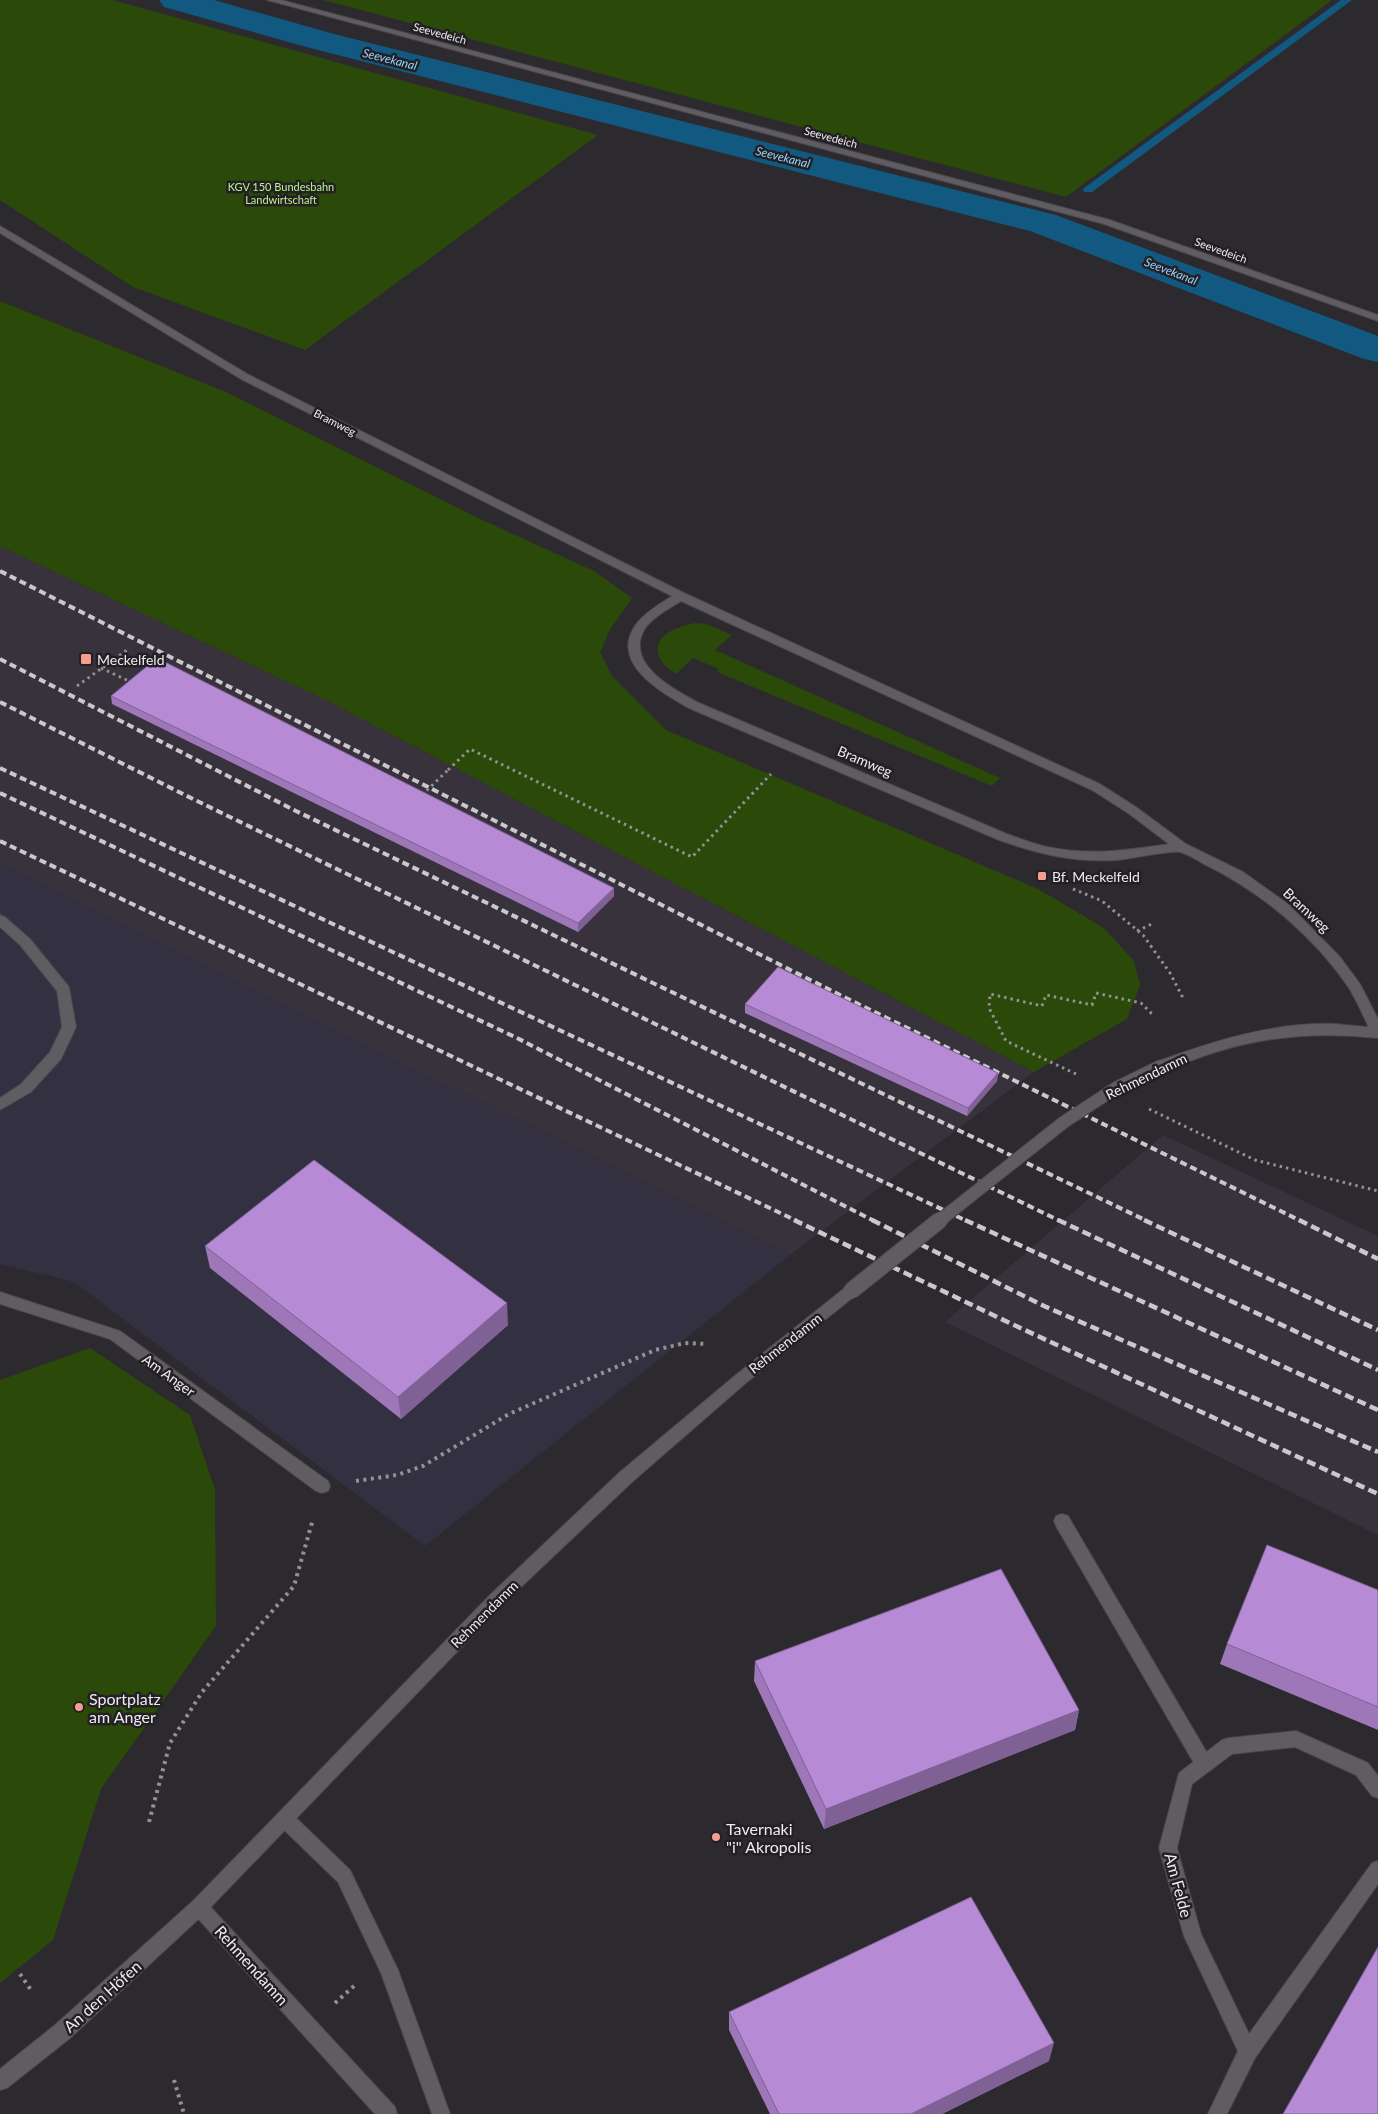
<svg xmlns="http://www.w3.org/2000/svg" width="1378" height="2114" font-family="Lato,sans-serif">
  <rect width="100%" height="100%" fill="#2c2a2e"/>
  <path fill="#333041" d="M0,863l790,392 -365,291 -351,-264 -74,-18z"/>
  <path fill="#38323c" d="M0,546l324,153 710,373 -244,183 -790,-392z
    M1163,1135l215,101v299l-433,-213z"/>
  <path fill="#2b4908" d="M0,0h113l485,135 -293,215 -172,-63 -133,-87z
    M323,0h1009l-266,197z
    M0,301l226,91 252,126 116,53 38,27 -21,30 -11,24 12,24 54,54 372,159 66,39 30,33 6,24 -13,34 -93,53 -710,-373 -324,-153z
    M696,623l10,1 26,11 -17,15 285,128 -8,8 -275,-114 2,-3 -26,-11 -17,16c-36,-24 -14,-46 20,-51z
    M90,1348l100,67 25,75 1,136 -115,163 -48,151 -53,43v-603z"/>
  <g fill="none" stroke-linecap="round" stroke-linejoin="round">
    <path fill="#125982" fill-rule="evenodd" d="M1341,0h11l-260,192h-8l-1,-2 1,-2z"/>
    <path fill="#125982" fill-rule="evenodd" d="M159,0h55l120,34 722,181 322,121v26l-14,-3 -334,-128 -720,-183 -146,-41z"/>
    <defs>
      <path id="service" d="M0,915l5,2 25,22 39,48 7,40 -15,32 -30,33 -31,18v-12l21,-14 29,-32 12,-25 -5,-36 -37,-46 -20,-18z
        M1062,1514l6,2 142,242 3,6 -3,6 -6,2 -6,-2 -142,-244 -2,-5 2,-5z"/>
      <path id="minor" d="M267,0h14l829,220 268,95v6l-274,-97z
        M0,226l249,149 435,218 416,191 36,23 50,37 57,28 45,32 52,53 20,27 18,35v18l-5,-1c-8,-16 -15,-33 -24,-48 -35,-52 -89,-97 -145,-124 -7,-4 -16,-10 -24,-12 -8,-2 -51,7 -63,8 -43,3 -79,-6 -118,-20l-308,-131c-30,-16 -85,-48 -53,-87 9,-11 22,-18 34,-26l-431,-217 -241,-146zM681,601l411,189 36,23 41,31c-40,6 -80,12 -121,3 -14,-3 -27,-8 -41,-13l-308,-131c-24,-13 -74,-38 -55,-73 8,-13 25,-21 37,-29z
        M0,1292l120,39 208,150 2,5 -2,5 -6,2 -6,-2 -206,-152 -110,-35z
        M1296,1731l72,32 10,13v22l-6,-2 -16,-21 -61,-28 -63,7 -40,30 -15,64 24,86 48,100 123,-171 6,-2v23l-123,174 -28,56h-19l30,-63 -54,-115 -25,-88 20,-75 43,-33 6,-2z
        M285,1811l6,2 59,57 48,100 52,144h-18l-51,-141 -43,-91 -59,-57 -3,-6 3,-6z
        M199,1898l6,3 190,206 2,7h-22l-182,-201 -3,-6 3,-6z"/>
      <path id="tertiary" d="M1335,1024l43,4v10c-55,-6 -106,-3 -159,13 -20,6 -38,14 -58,20l-5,-1 -2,-4 2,-4c58,-21 117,-40 179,-38z
        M851,1285l5,2 2,4 -2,4 -109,87 -115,100 -129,122 -298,309 -136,126 -62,49 -7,2v-21l55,-44 138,-124 298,-307 129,-122 117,-98 109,-87z"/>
    </defs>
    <use href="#service" stroke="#49464b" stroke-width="2"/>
    <use href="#minor" stroke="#49464b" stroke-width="2"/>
    <use href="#tertiary" stroke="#49464b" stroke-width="2"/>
    <path stroke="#939194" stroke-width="3" stroke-dasharray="2.5 4" stroke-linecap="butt" d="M101,668l30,14
      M77,686l50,-36
      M448,770l22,-21 222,108 79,-83
      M1073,889l29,12 41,34 27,38 13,25
      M1137,931l17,-8
      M1076,1074l-70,-33 -17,-33 1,-14 52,12 4,-11 46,10 4,-12 45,10 11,11
      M1149,1109l106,51 123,31"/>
    <path stroke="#939194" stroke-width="4" stroke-dasharray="3 4.5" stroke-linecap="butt" d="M356,1481l41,-6 26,-9 86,-52 146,-64 30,-7 22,1
      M149,1822l21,-79 32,-51 92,-106 19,-67
      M20,1974l11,16
      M335,2003l19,-17
      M174,2080l10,34"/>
    <use href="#service" fill="#605d62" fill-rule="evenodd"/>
    <use href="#minor" fill="#605d62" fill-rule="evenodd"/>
    <use href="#tertiary" fill="#605d62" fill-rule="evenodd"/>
    <path stroke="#cac8cb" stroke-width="4" stroke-dasharray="7 4" stroke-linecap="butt" d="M0,571l846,427 455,223
      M0,659l296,152 851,410
      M0,702l193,97 867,422
      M0,768l967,453
      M0,793l517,245 357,183
      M0,841l797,380"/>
    <path stroke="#cac8cb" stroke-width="4.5" stroke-dasharray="9 4.5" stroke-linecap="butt" d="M794,1220l220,105 364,169
      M872,1220l172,86 334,146
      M965,1220l413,190
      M1058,1220l320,150
      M1144,1220l234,110
      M1299,1220l79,39"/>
    <defs>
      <path id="tertiary-bridge-far1" d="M939,1221l125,-99 52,-34 45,-22"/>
      <path id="tertiary-bridge" d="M851,1291l89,-71"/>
    </defs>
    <use href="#tertiary-bridge-far1" stroke="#49464b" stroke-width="14" stroke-linecap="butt"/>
    <use href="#tertiary-bridge" stroke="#49464b" stroke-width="18" stroke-linecap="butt"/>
    <path stroke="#939194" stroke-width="3" stroke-dasharray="2.5 4" stroke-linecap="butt" d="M422,795l26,-25"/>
    <use href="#tertiary-bridge-far1" stroke="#605d62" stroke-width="12"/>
    <use href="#tertiary-bridge" stroke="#605d62" stroke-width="16"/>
  </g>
  <path fill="#9d77b7" d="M111,696l503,200 -36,36 -466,-228z
    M745,1004l253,69 -1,8 -30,35 -222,-103z
    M205,1246l303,79 -107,94 -191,-151z
    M1378,1590v140l-158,-66 7,-20z
    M755,1661l324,49 -4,20 -251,99 -70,-148z
    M729,2012l320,49 -107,53h-172l-41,-84z"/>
  <path fill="#7f6195" d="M614,888v8l-36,36v-9z
    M998,1073l-1,8 -30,35 1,-8z
    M507,1303l1,22 -107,94 -3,-22z
    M1079,1710l-4,20 -251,99 2,-20z
    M1054,2043l-5,18 -107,53h-31z"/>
  <path fill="#b68ad5" stroke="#7f6195" d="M157,658l457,230 -36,35 -467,-227z
    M778,967l220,106 -30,35 -223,-104z
    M314,1160l193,143 -109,94 -193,-151z
    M1267,1545l111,45v117l-151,-63z
    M1001,1569l78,141 -253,99 -71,-148z
    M971,1897l83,146 -143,71h-132l-50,-102z
    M1378,1947v167h-95z"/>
  <g fill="#f59d8e" stroke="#232025" stroke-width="2">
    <rect x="80" y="653" width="12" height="12" rx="2.5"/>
    <rect x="1037" y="871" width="10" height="10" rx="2.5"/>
    <circle cx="79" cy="1707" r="5"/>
    <circle cx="716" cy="1837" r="5"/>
  </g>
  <g text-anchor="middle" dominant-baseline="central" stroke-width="5" stroke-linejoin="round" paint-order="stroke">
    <g font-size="11" fill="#edebee" stroke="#232025">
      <text transform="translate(440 33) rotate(15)">Seevedeich</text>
      <text transform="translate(831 137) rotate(15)">Seevedeich</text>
      <text transform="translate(1221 250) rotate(20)">Seevedeich</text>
      <text transform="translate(335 422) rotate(27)">Bramweg</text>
    </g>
    <g font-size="11" fill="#b9f28a" stroke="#232025">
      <text x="281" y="186">KGV 150 Bundesbahn<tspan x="281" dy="13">Landwirtschaft</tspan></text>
    </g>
    <g font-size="12" font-style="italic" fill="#94d2fe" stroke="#232025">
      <text transform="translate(390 59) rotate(14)">Seevekanal</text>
      <text transform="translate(783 157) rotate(14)">Seevekanal</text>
      <text transform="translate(1171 271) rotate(21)">Seevekanal</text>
    </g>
    <g font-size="14" fill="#edebee" stroke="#232025" text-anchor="start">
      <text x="97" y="659">Meckelfeld</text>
      <text x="1052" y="876">Bf. Meckelfeld</text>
    </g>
    <g font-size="14" fill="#edebee" stroke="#232025">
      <text transform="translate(865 761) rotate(23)">Bramweg</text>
      <text transform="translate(1307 910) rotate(43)">Bramweg</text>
      <text transform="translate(1146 1076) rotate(-26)">Rehmendamm</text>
      <text transform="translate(785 1343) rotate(-38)">Rehmendamm</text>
      <text transform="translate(169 1375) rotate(36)">Am Anger</text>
      <text transform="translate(484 1614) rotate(-45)">Rehmendamm</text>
    </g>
    <g font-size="16" fill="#edebee" stroke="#232025" text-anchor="start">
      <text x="89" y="1698">Sportplatz<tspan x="89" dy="18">am Anger</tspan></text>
      <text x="726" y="1828">Tavernaki<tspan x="726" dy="18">"i" Akropolis</tspan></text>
    </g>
    <g font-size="16" fill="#edebee" stroke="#232025">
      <text transform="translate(1179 1885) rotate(75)">Am Felde</text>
      <text transform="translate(252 1965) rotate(48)">Rehmendamm</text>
      <text transform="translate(102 1996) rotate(-42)">An den Höfen</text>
    </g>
  </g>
</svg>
